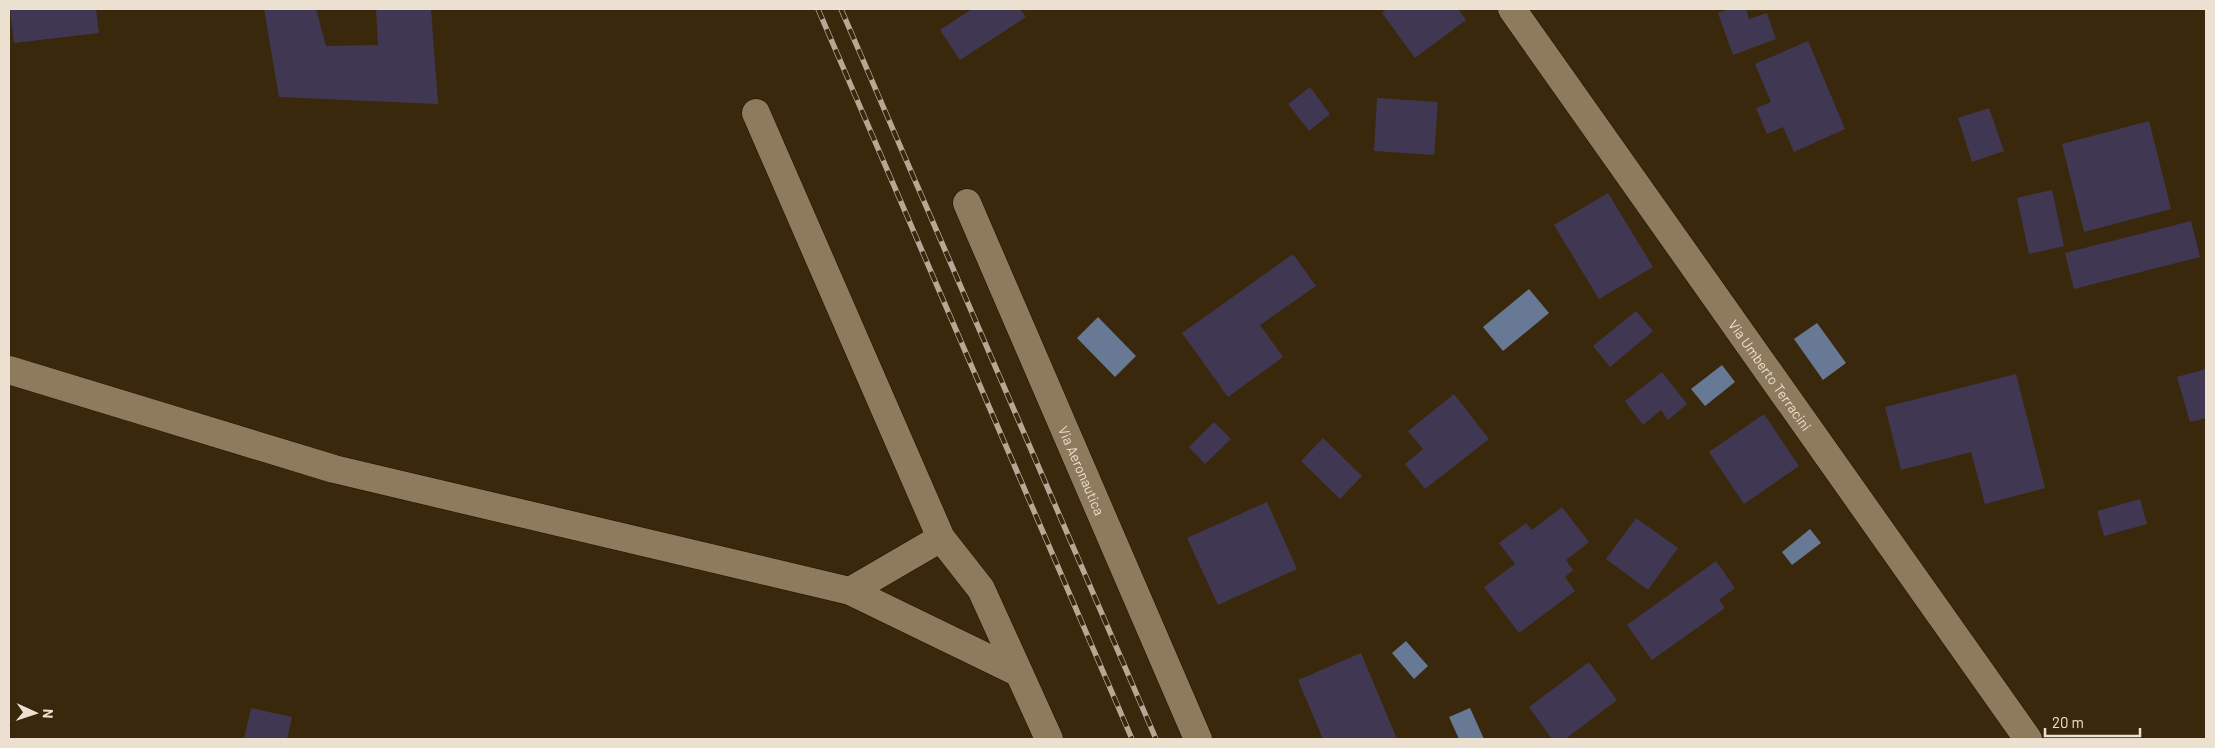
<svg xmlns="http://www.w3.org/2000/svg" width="2215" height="748" font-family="Barlow,sans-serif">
  <rect width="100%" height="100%" fill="#39280b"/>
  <path fill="#687995" d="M1529,289l20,24 -46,38 -20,-24z
    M1098,317l38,39 -21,21 -38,-39z
    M1817,323l29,40 -23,17 -29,-41z
    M1722,365l13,17 -30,24 -14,-17z
    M1810,529l11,14 -29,22 -10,-13z
    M1406,641l22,25 -14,13 -22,-26z
    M1470,708l14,31h-25l-10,-22z"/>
  <path fill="#403853" d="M10,9h86l3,24 -85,10z
    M264,9h52l10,37 52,-1 -2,-36h55l7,95 -159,-7z
    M972,9h48l6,8 -66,43 -20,-30z
    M1387,9h71l8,11 -51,38 -33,-45z
    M1730,9h16l3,10 18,-6 9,26 -43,16 -15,-42z
    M1808,41l37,88 -51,23 -11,-25 -16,7 -11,-26 15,-6 -16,-38z
    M1310,87l20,27 -21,17 -21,-27z
    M1377,98l61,4 -4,53 -60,-4z
    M1989,108l15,43 -32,11 -14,-44z
    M2149,121l22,88 -87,23 -22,-88z
    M2052,190l12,56 -35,8 -12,-56z
    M1608,193l45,74 -54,32 -45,-74z
    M2191,221l9,36 -126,32 -9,-36z
    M1293,254l23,32 -56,39 23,32 -55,40 -46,-64z
    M1636,311l17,20 -43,36 -17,-21z
    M2206,369v49l-16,4 -13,-45z
    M1662,372l25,32 -19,16 -7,-10 -18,15 -18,-24z
    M2016,374l29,114 -60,16 -14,-52 -70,18 -16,-63z
    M1454,394l35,45 -64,50 -20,-25 18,-15 -15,-18z
    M1764,414l35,52 -55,38 -35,-52z
    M1214,422l17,17 -26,25 -16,-17z
    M1323,438l39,38 -22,23 -39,-38z
    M2140,499l7,25 -43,12 -7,-25z
    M1267,502l30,67 -79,36 -31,-67z
    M1562,507l27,35 -23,18 7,10 -8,7 10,14 -56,42 -35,-46 31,-23 -16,-21 27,-20 6,7z
    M1636,518l42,30 -30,42 -42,-31z
    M1716,561l19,27 -16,12 6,8 -73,52 -25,-35z
    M1361,653l36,86h-74l-25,-59z
    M1589,662l28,38 -52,39h-13l-23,-32z
    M251,708l41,9 -5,22h-43z"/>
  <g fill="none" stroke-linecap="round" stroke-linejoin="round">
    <defs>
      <g id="street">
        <path id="s1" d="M1512,9l516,730"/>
        <path d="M756,113l185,425 40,51 68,150"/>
        <path id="s2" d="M967,203l231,536"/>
        <path d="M9,370l325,99 516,122 169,82"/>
        <path d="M850,591l91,-53"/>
      </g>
    </defs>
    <use href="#street" stroke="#1d1100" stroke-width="29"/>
    <use href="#street" stroke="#8e7a5c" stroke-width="28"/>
    <defs>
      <path id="rail" d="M818,9l314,730
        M841,9l315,730"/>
    </defs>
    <use href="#rail" stroke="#b6a894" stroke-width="5.5"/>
    <use href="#rail" stroke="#39280b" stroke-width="4" stroke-dasharray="11" stroke-linecap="butt"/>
  </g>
  <g text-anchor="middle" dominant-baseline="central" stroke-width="4" stroke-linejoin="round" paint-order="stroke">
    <g font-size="14" fill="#ece0d0" stroke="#39280b">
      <text stroke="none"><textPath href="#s1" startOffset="448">Via Umberto Terracini</textPath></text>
      <text stroke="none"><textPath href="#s2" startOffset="291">Via Aeronautica</textPath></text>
    </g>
  </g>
  <rect width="2215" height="748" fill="none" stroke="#ece0d0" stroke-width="20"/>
  <g transform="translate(35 713) rotate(93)" stroke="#39280b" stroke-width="4" paint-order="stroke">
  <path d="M0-4L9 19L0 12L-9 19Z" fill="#ece0d0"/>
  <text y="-8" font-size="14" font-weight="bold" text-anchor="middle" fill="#ece0d0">N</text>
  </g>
  <path d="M2045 728v8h95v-8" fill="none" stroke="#ece0d0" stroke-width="2.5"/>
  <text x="2052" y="728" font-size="15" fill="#ece0d0" stroke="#39280b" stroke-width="4" paint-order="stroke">20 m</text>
</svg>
